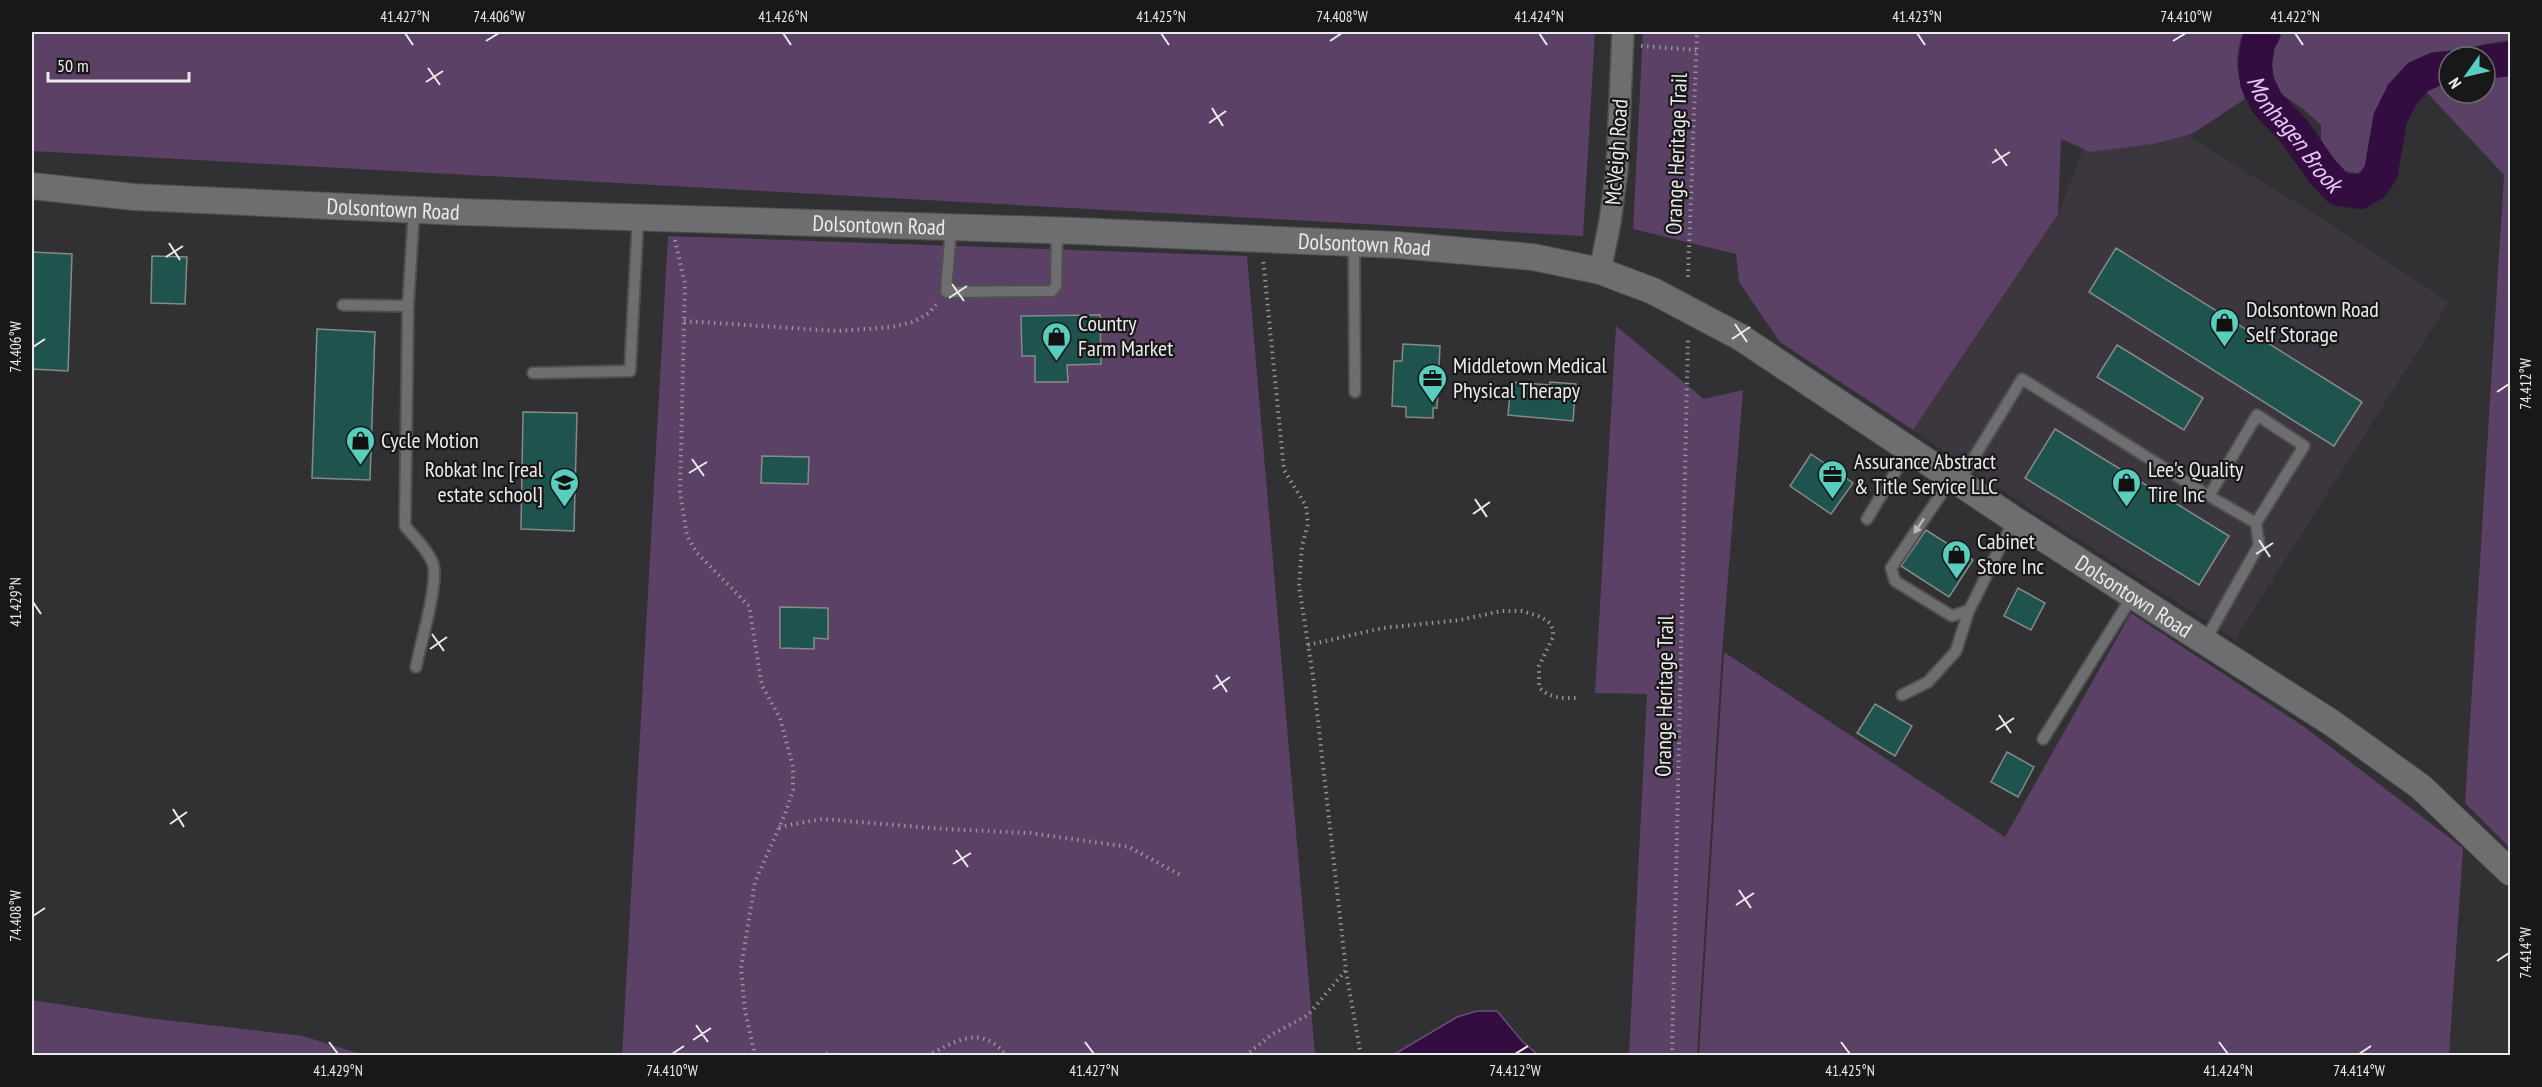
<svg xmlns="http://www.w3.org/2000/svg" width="2542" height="1087" font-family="'PT Sans Narrow',sans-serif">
  <rect width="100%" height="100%" fill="#313032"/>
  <path fill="#3c373e" d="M2108,86l211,131 130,85 -214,337 -207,-132 -115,-77 145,-216z"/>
  <path fill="#5b4165" d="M32,32h1563l-12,204 -1551,-85z
    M1643,32h601c-11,25 -7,42 1,67l-53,35 -39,10 -63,8 -29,-13 -3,75 -145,216 -133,-88 -41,-60 -3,-28 -103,-25z
    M2278,32h232v8l-80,14 -25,13 -18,18 -17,75 -10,14 -20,-4 -19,-21v-24c-8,-7 -16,-15 -25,-21 -17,-12 -39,-24 -32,-50 3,-10 5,-16 14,-22z
    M2510,63v785l-45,-45 39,-628 -86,-92 31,-5v15h36v-20l25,-4z
    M668,236l579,20 68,799 -693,1z
    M1616,326l88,73 39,-9 -21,263 -25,402h-68l18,-361 -52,-1z
    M2131,613l172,113 160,122 -14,207h-750l25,-403 281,185z
    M32,1000l116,18 155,18 61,19h-332z"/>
  <path fill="#330d40" stroke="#6a4f74" stroke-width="1.5" d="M1477,1011h20l25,30 16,14h-145l64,-38z"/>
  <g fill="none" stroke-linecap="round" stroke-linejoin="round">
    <g stroke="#330d40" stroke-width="34">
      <path id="s1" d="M2264,32l-6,11 -3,21 2,18 10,21 26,27 29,41 17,18 21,3 13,-8 8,-12 9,-53 12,-24 16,-18 18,-8 13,-1"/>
      <path d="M2485,62l25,-3"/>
    </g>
  </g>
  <path fill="#1e544d" stroke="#868a89" stroke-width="1.5" d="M2116,248l246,154 -28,44 -245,-154z
    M32,252l40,2 -4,117 -36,-2z
    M152,256l35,1 -2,47 -34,-1z
    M1100,315l1,49 -34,1 1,17h-33v-26h-13l-1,-40z
    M317,329l58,3 -5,148 -58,-2z
    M1403,344l37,2 -3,62h-4v10l-27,-1v-10l-14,-1 2,-45h8z
    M2117,345l86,53 -19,32 -87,-53z
    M1511,382l39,3v-3l26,2 -3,37 -65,-6z
    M523,412l54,1 -3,118 -53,-2z
    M2055,429l174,107 -30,49 -174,-107z
    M1811,454l42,29 -22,31 -41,-28z
    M762,456l47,1 -1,27 -47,-1z
    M1926,530l47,30 -24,37 -48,-31z
    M2018,588l27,15 -14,27 -27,-14z
    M780,607l48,1v31l-14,-1v11l-34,-1z
    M1875,704l37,22 -17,30 -38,-23z
    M2007,752l27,15 -16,30 -27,-15z"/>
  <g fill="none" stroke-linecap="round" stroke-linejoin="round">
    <defs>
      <path id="service" d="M951,227l-5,65 106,-1 4,-5 1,-55
        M1354,243l1,149
        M343,305l65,1 6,-96
        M408,306l-3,220c9,11 23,24 28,38 6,19 -13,81 -17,103
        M533,373l97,-2 8,-153
        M1952,478l-61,90 4,13 57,35 17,-6c16,-29 28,-61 46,-89
        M1959,482l63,-103 187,117
        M1867,519l42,-70
        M2205,641l54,-96 -3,-22 48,-77 -47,-31 -48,81 47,27
        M1902,695l26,-13 28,-31 13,-41
        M2043,739l90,-144"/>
      <path id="minor" d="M1600,271l10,-49 7,-53 6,-137"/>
      <g id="tertiary">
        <path id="s2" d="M32,186l102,11 327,15 616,19 321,14 135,12 67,14 53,20 87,46 275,183 317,203 89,64 89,85"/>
      </g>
    </defs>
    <use href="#service" stroke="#504f51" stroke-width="14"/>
    <use href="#minor" stroke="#504f51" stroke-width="24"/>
    <use href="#tertiary" stroke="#504f51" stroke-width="28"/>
    <path stroke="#959496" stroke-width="4" stroke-dasharray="1.5 4.5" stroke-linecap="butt" d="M1641,46l56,4
      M675,240l10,44 -5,208 7,44 10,17 52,53 13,80 18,32 13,49v23l-8,24 -30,68 -14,86 4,42 10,46
      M1688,277l9,-245
      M684,321l154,10 54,-4 21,-5 16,-9 9,-11
      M1308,645l75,-17 77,-8 42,-9h20l19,6 9,6 3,7v7l-14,29v21c11,12 23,11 39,11
      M779,827l43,-8 122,10 86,4 99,14 53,29
      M1346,971l15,85
      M821,1056l7,-3 9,3
      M927,1056c31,-16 54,-32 80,0
      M1245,1056l26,-21 37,-20 38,-45 -33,-294 -14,-90 3,-40 6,-22 -2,-18 -22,-36 -21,-212
      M1672,1056l16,-719"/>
    <use href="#service" stroke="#6e6d6f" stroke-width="10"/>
    <use href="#minor" stroke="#6e6d6f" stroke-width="21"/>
    <use href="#tertiary" stroke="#6e6d6f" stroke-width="26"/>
  </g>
  <defs><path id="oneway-solid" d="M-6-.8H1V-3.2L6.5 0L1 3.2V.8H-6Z" transform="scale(1.5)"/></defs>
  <use fill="#b9b8ba" href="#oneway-solid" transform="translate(1919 526) rotate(124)"/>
  <path fill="none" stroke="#ebeaec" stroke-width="2" d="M405,33l8,12M783,33l8,12M1161,33l8,12M1539,33l8,12M1917,33l8,12M2295,33l8,12M486,41l13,-8M1330,41l12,-8M2173,41l13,-8M428,68l12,17M426,82l17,-11M1212,108l11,18M1209,123l17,-12M1995,149l12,17M1992,163l18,-11M169,243l11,17M166,257l17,-11M952,284l12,17M949,298l18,-12M1735,324l12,18M1732,339l18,-12M33,347l12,-8M2497,392l12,-8M692,459l12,17M689,473l18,-11M1475,499l12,18M1473,514l17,-12M2259,540l11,17M2256,554l17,-11M33,602l8,12M432,634l12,17M430,649l17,-12M1216,675l11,17M1213,689l17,-12M1999,715l12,18M1996,730l18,-12M173,809l11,18M170,824l17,-12M956,850l12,17M953,864l18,-11M1739,890l12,18M1736,905l18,-12M33,916l12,-8M2497,961l12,-8M696,1025l12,17M693,1040l18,-12M329,1042l9,12M1085,1042l9,12M1841,1042l9,12M2219,1042l9,12M672,1054l12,-8M1515,1054l13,-8M2359,1054l12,-8"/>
  <defs>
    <symbol id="shop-pin" viewBox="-11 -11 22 30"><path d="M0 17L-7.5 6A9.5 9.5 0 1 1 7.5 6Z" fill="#59cebf" stroke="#191819"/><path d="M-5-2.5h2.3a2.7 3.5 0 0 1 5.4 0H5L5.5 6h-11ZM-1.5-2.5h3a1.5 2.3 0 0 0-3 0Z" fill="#111"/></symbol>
    <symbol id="office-pin" viewBox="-11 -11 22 30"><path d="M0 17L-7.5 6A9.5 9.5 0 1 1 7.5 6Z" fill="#59cebf" stroke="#191819"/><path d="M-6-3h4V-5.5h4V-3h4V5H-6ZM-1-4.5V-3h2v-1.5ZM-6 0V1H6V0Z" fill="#111"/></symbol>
    <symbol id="university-pin" viewBox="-11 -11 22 30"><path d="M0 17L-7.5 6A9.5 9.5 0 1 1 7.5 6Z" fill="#59cebf" stroke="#191819"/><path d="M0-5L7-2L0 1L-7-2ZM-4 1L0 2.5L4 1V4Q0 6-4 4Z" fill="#111"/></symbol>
  </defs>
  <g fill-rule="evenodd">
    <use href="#shop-pin" x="2208" y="306" width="33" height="45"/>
    <use href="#shop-pin" x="1040" y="320" width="33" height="45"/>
    <use href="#office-pin" x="1416" y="362" width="33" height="45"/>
    <use href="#shop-pin" x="344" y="424" width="33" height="45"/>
    <use href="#office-pin" x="1816" y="458" width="33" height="45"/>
    <use href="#university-pin" x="548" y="466" width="33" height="45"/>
    <use href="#shop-pin" x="2110" y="466" width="33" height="45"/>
    <use href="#shop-pin" x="1940" y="538" width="33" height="45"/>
  </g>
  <g text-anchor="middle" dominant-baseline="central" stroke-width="4.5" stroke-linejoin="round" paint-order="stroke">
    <g font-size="22" fill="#ebeaec" stroke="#191819">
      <text transform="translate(1616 152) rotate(-86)">McVeigh Road</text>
      <text transform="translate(1676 154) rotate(-88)">Orange Heritage Trail</text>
      <text stroke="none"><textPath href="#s2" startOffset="362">Dolsontown Road</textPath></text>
      <text stroke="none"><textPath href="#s2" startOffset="848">Dolsontown Road</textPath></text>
      <text stroke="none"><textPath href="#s2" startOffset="1334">Dolsontown Road</textPath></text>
      <text stroke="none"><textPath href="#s2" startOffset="2198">Dolsontown Road</textPath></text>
      <text transform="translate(1664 696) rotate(-89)">Orange Heritage Trail</text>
    </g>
    <g font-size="22" fill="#ebeaec" stroke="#191819" text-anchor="start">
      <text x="2246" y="309">Dolsontown Road<tspan x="2246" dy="25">Self Storage</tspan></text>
      <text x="1078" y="323">Country<tspan x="1078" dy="25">Farm Market</tspan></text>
      <text x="1453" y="365">Middletown Medical<tspan x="1453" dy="25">Physical Therapy</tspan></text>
      <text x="381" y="440">Cycle Motion</text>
      <text x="1854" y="461">Assurance Abstract<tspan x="1854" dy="25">&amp; Title Service LLC</tspan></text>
      <text x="543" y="469" text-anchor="end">Robkat Inc [real<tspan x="543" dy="25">estate school]</tspan></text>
      <text x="2148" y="469">Lee's Quality<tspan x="2148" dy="25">Tire Inc</tspan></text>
      <text x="1977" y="541">Cabinet<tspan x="1977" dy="25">Store Inc</tspan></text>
    </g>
    <g font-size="24" font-style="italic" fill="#e9c7f8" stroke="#191819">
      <text stroke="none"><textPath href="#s1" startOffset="116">Monhagen Brook</textPath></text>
    </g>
  </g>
  <rect width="2542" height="1087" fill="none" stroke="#191819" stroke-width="66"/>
  <g transform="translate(2467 75) rotate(236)"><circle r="28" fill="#191819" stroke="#6d6c6d" stroke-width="1.5"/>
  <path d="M0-4.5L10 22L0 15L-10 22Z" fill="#59cebf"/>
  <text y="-9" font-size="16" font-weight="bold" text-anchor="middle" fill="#ebeaec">N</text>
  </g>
  <path d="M48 72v9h141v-9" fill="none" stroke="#ebeaec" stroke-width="3"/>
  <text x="57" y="72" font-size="18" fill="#ebeaec" stroke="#191819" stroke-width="4.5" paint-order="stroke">50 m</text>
  <rect x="33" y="33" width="2476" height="1021" fill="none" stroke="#ebeaec" stroke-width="2"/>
  <g font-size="15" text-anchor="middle" fill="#ebeaec">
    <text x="405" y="22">41.427°N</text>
    <text x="499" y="22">74.406°W</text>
    <text x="783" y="22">41.426°N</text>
    <text x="1161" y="22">41.425°N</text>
    <text x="1342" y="22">74.408°W</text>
    <text x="1539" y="22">41.424°N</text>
    <text x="1917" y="22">41.423°N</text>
    <text x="2186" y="22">74.410°W</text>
    <text x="2295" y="22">41.422°N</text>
    <text transform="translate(16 347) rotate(-90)" y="5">74.406°W</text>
    <text transform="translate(2526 384) rotate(-90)" y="5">74.412°W</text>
    <text transform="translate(16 602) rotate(-90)" y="5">41.429°N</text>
    <text transform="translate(16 916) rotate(-90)" y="5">74.408°W</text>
    <text transform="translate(2526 953) rotate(-90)" y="5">74.414°W</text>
    <text x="338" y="1076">41.429°N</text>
    <text x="672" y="1076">74.410°W</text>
    <text x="1094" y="1076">41.427°N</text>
    <text x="1515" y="1076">74.412°W</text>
    <text x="1850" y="1076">41.425°N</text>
    <text x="2228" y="1076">41.424°N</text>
    <text x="2359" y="1076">74.414°W</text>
  </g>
</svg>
